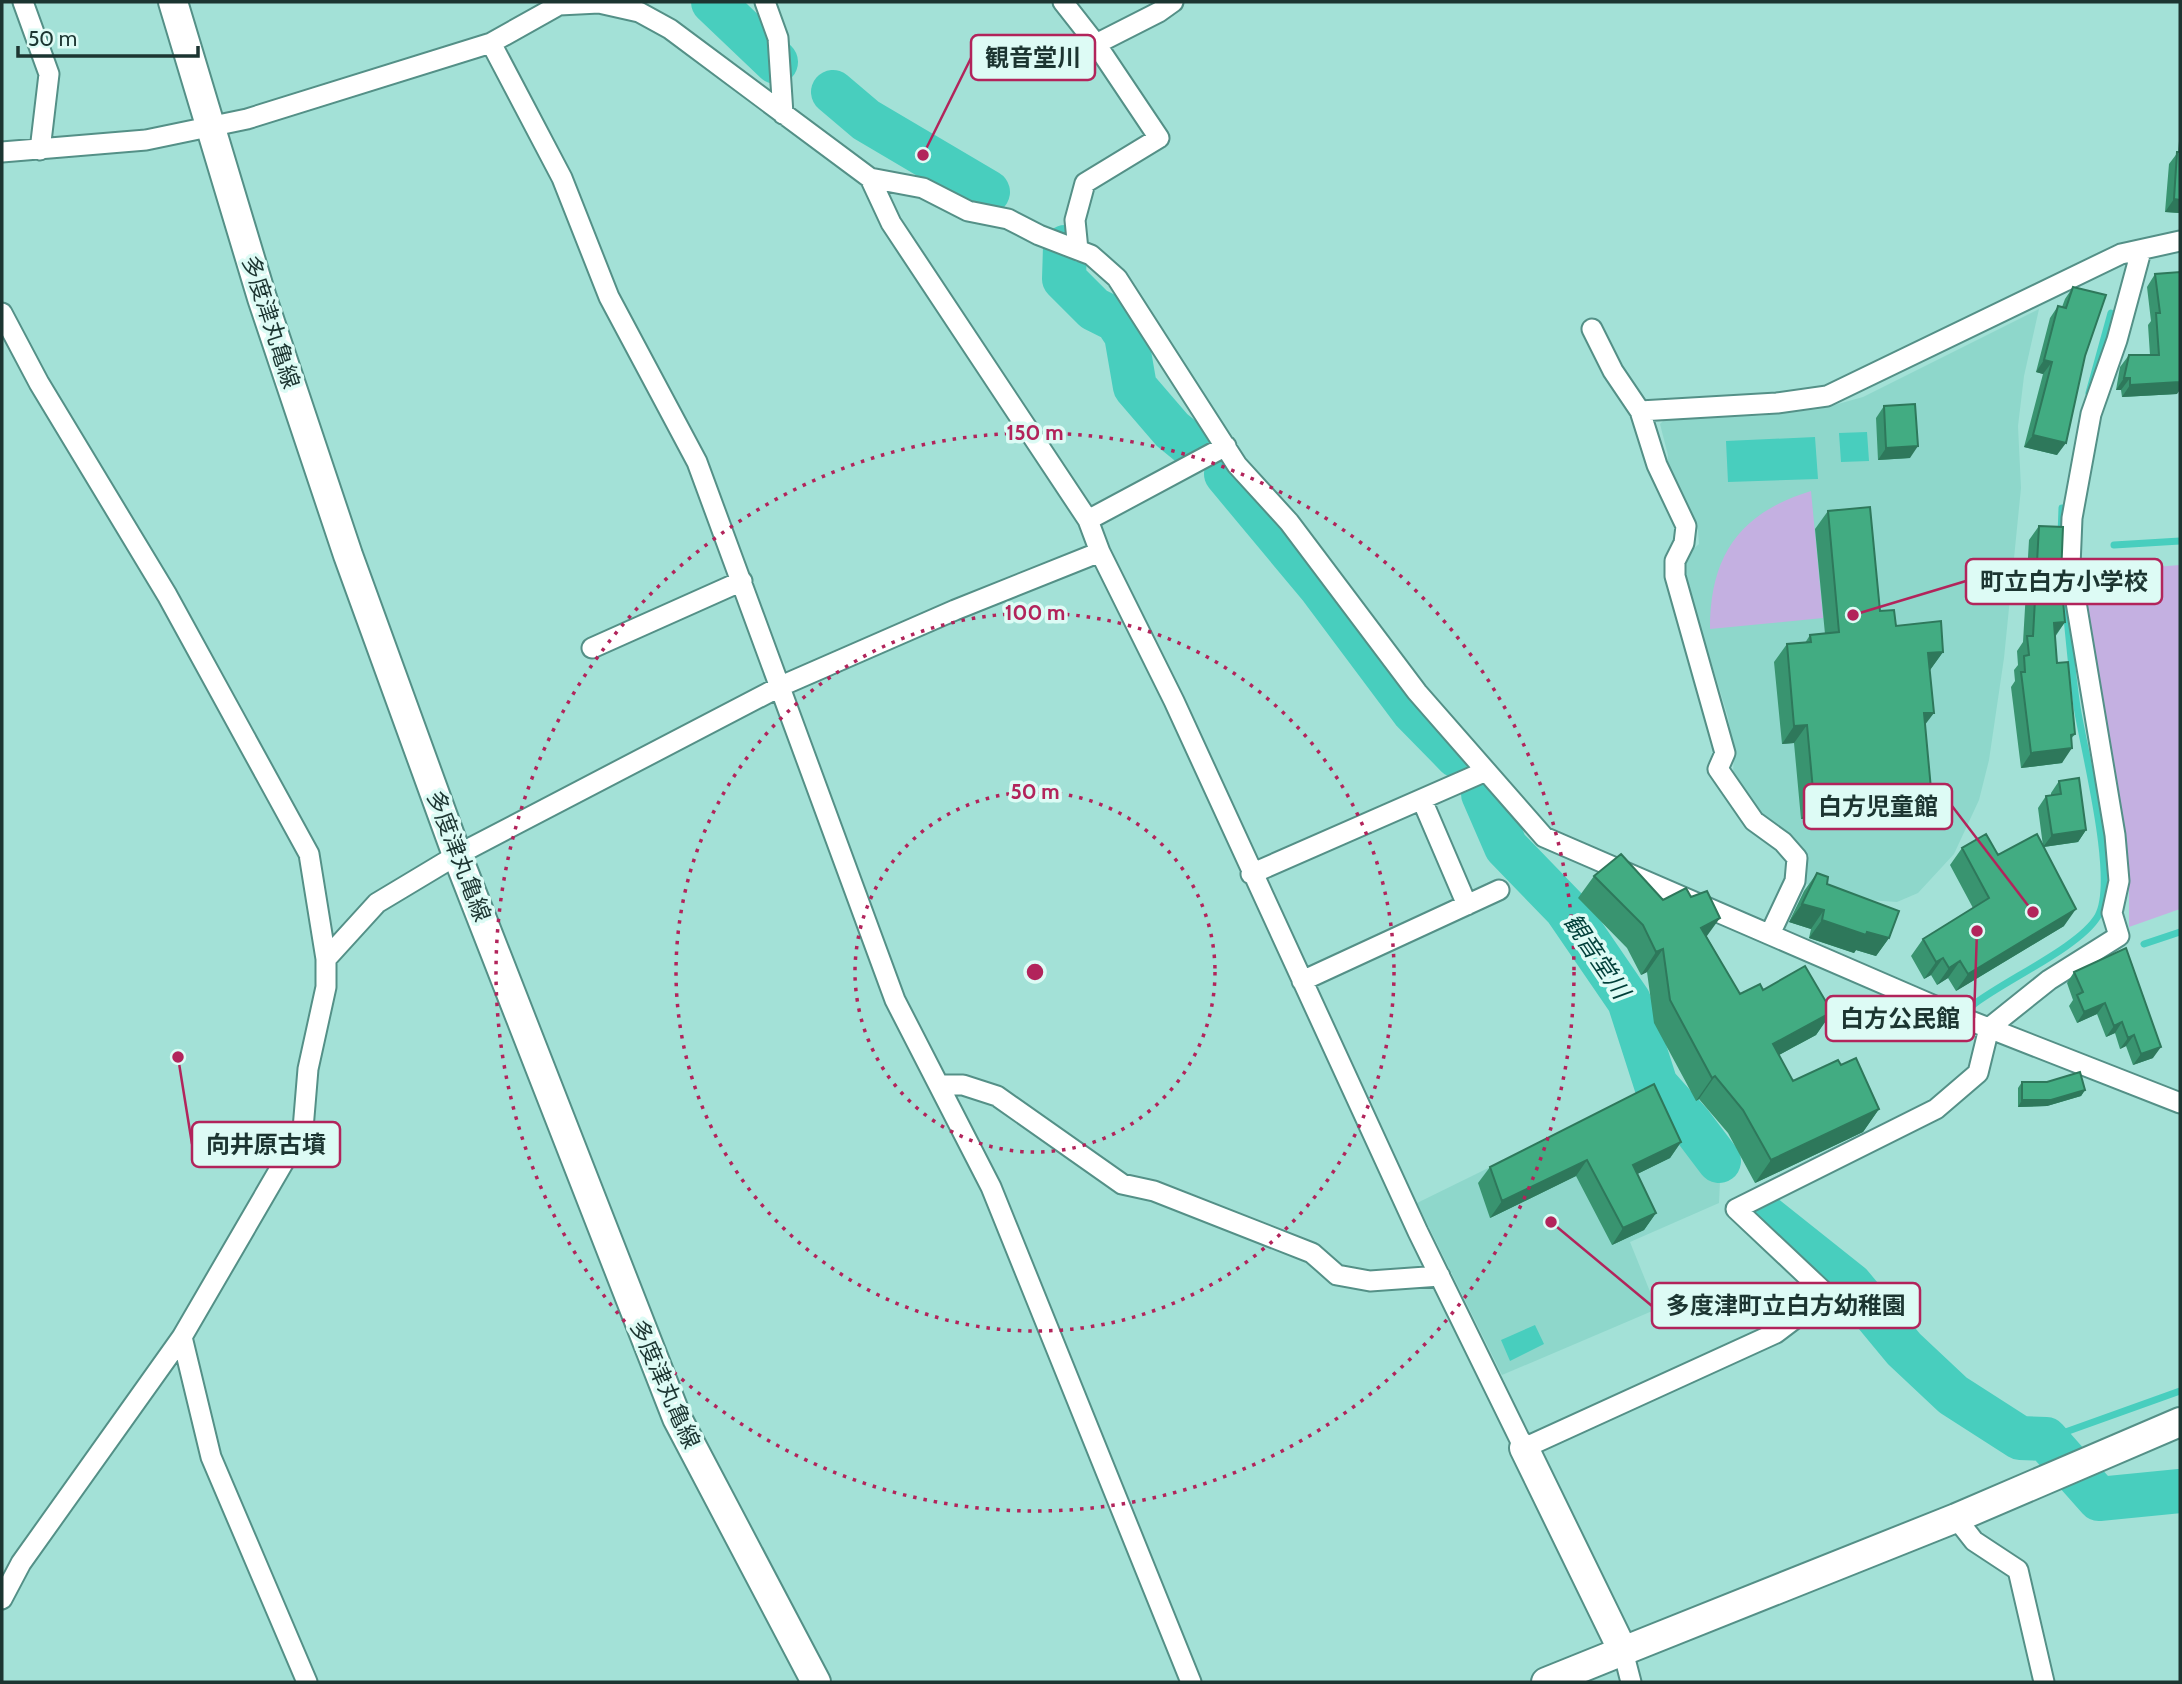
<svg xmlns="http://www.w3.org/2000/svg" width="2182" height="1684" font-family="Cabin,'Noto Sans JP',sans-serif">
  <rect width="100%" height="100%" fill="#a3e1d7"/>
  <path fill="#8ed7cb" d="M2039,309l-15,67 -6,50 3,62 -17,170 -15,102 -10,40 -25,54 -36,39 -21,9 -29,-2 -66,-17 4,-16 -5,-17 -11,-15 -29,-19 -28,-42 1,-20 -6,-37 -45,-146 3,-16 13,-11 -1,-14 -31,-60 1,-15 -8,-31 6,-6 93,-2 61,-7 43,-12z
    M1647,1090l73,91 -1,22 -89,39 27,67 -155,66 -85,-172z"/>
  <path fill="#c4b0e1" d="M1811,491l12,127 -113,11c0,-73 29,-116 101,-138z
    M2180,565v344l-51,18v-55l-48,-299z"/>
  <path fill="#48cebe" d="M1867,432l2,29 -28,1 -2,-29z
    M1815,437l3,42 -90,3 -2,-41z
    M1535,1325l9,19 -34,17 -9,-21z"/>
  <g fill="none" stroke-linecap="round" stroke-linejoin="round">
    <path stroke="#48cebe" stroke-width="7" d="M2089,393l22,-80
      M2061,535l1,-27
      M2114,545l66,-4
      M2144,944l36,-12
      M1973,1005c32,-25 107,-58 125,-89 20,-36 -14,-165 -21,-209 -6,-40 -9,-81 -13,-122
      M2046,1439l134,-48"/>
    <path stroke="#48cebe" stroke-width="44" d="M713,2l63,60
      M833,92l33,28 122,72
      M1065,247l-1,32 30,30 22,11 10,15 9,52 37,43 22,18
      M1226,474l95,114 92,123 44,45
      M1483,794l23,53 60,62 63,92 27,84 35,39 28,37
      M1763,1215l88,70 53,64 49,46 67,43 26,1 53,60 81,-8"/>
    <defs>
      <path id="street" d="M23,2l26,72 -9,76
        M765,2l13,36 5,76
        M1063,2l33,42 63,94 -74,45 -10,37 3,30
        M491,43l71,135 47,119 88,165 198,538 96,187 200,495
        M1096,44l63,-32 14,-10
        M2,152l144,-12 101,-21 244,-76 68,-38 40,-2 40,9 31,17 200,149 53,10 45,23 40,8 31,16 52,20 26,23 120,187 52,57 128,170 127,145 414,179 222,87
        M870,178l21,45 197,297 12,32 74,149 244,531 106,216 252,-115 33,-25 13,-18 -86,-81 200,-100 42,-36 11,-45 60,-48 70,-44 -7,-23 7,-32 -4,-46 -45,-269 2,-48 19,-104 26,-74 24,-89
        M2,313l37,70 128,212 142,259 17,105v28l-18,82 -5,60 -121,208 -161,226 -19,36
        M1592,329l21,42 27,40 17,54 29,61 -2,17 -9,18v15l50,177 -7,16 36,52 29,21 14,16 -2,23 -25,53
        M1640,411l137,-8 50,-7 294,-142 59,-13
        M1088,520l138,-74
        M592,648l150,-67
        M1422,800l45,105
        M1251,874l235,-103
        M326,959l51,-56 80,-48 324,-169 174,-76 145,-58
        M1302,981l197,-91
        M939,1085h24l34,11 125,88 32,7 158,62 25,22 33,6 70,-5
        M182,1337l29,120 96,225
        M1956,1518l18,23 44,29 26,112
        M1623,1651l8,31"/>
      <path id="secondary" d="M173,2l89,296 86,257 109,300 220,563 139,264
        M1524,1448l99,203 333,-133 224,-96
        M1546,1682l77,-31"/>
    </defs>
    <use href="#street" stroke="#549087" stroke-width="23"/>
    <use href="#secondary" stroke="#549087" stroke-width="32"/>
    <use href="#street" stroke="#fff" stroke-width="19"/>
    <use href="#secondary" stroke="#fff" stroke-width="28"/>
  </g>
  <path fill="#399470" d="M2180,130v83l-15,-1 4,-48 9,-12z
    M2155,274l22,120 -55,3 -1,-7h-5l4,-23 9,-12h21l-2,-30 3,-4 -4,-34z
    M2073,287l12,69 -28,99 -33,-8 19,-73 -7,-2 14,-54 8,-12 4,1 3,-8z
    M1884,406l26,52 -32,2 -2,-42z
    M1828,511l52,100 16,15 47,26 -13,18 -12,137 -117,12 -7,-76 -12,1 -8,-82 13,-18 18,-1 5,-8 15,-1 -10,-105z
    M2039,526l26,96 -10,15 2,26 18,71 -4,5 -9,24 -41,5 -10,-81 4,-6 -1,-11 4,-5 -1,-14 6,-9 6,-102z
    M2059,781l27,49 -8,12 -34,5 20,79 -108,65 -8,-13 -11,7 -6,-10 -7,4 -13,-23 12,-17 50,-31 -23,-43 12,-17 36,7 45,-9 -5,-38 8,-12 5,-1v-2z
    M1817,873l10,11 62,54 -13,18 -20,-6 -2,3 -45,-15 2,-9 -22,-7 15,-31z
    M1594,876l69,24 44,37 33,57 23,-4 69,22 -16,23 -37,20 14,26 48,-16 38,44 -16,23 -108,51 -27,-50 -29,-34 -3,2 -42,-78 -7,-51 -6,3 -14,-27 -49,-50z
    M2126,948l27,110 -20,7 -7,-19 -6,3 -5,-16 -9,4 -9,-23 -20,9 -8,-17 4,-6 -6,-17 7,-11z
    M2022,1082l63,8 -4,6 -34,10 -29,1v-19z
    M1681,1142l-11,16 -33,16 19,39 -12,17 -32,15 -36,-69 -86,42 -12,-35 12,-16z"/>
  <path fill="#2e785b" d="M2174,199l6,1v13l-15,-1z
    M2044,360l8,2 -9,12 -7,-2z
    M2124,378h6l-9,12h-5z
    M2180,382v8l-3,4 -55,3 8,-12z
    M2033,435l33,8 -9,12 -33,-8z
    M1918,446l-8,12 -32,2 8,-12z
    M2065,622l-11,15v-14z
    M1943,652l-13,18 -15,1 13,-18z
    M1924,713h10l-13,17z
    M1807,725l-13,18 -12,1 12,-18z
    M2072,748l-10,15 -41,5 10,-15z
    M1931,789l-13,18 -117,12 13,-18z
    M2086,830l-8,12 -35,5 9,-12z
    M1802,904l22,6 -13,19 -22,-7z
    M2076,909l-12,17 -108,65 12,-17z
    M1720,918l-16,22 -3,-12z
    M1822,920l45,12 22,6 -13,18 -20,-6 -2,3 -45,-15z
    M1663,949l-16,23 -6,3 15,-23z
    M1943,958l-12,17 -7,4 12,-17z
    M1960,961l-12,17 -11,7 12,-17z
    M2105,1003l-8,11 -20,9 7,-11z
    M1832,1012l-16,23 -59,32 16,-23z
    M2122,1022l-7,11 -9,4 8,-11z
    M2134,1035l-8,11 -6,3 8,-11z
    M2161,1047l-8,11 -20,7 8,-11z
    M1715,1076l-16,23 -3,2 16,-23z
    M2085,1090l-4,6 -34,10 -29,1 4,-7z
    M1879,1109l-16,23 -108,51 16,-23z
    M1681,1142l-11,16 -49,24 12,-17z
    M1587,1160l-11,16 -86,42 12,-17z
    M1656,1213l-12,17 -32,15 11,-17z"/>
  <path fill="#42ac82" stroke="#2e785b" stroke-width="2" d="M2177,152h3v48l-6,-1z
    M2180,272v110l-50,3v-7h-6l5,-23h30l-3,-42h4l-5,-39z
    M2073,287l33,8 -21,61 -19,87 -33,-8 19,-73 -8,-2 14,-54 8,2z
    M1915,404l3,42 -32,2 -2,-42z
    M1870,507l10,104 14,-1 2,16 45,-5 2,31 -15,1 6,60h-10l7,76 -117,12 -7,-76 -13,1 -7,-82 24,-2 -1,-7 29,-3 -11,-121z
    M2039,526l24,1 -3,74h3l2,21 -11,1 3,40 11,-1 7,72 -4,1 1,13 -41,5 -10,-81h4l-1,-16 5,-1 -2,-19h6z
    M2079,778l7,52 -34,5 -6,-39 15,-2 -2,-13z
    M1986,834l12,21 39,-21 39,75 -108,65 -8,-13 -11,7 -6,-10 -7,4 -13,-23 66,-41 -27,-50z
    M1621,854l42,46 23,-12 5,9 16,-6 13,27 -19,10 39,66 20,-10 3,6 42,-24 27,46 -59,32 20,37 45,-21 3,5 15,-7 23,51 -108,51 -28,-50 -28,-34 -3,2 -42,-78 -7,-51 -7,3 -13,-27 -49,-49z
    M1817,873l11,4 -1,7 72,27 -10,27 -22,-6 -1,3 -44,-15 2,-10 -22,-6z
    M2126,948l35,99 -20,7 -7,-19 -6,3 -6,-16 -8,4 -9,-23 -21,9 -7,-17 6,-3 -9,-20z
    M2080,1072l5,18 -34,10h-29v-18h25z
    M1654,1084l27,58 -48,23 23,48 -33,15 -36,-68 -85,41 -12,-34z"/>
  <g fill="none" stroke="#b2245b" stroke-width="3.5" stroke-dasharray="3.5 7">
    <circle cx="1035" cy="972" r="180"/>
    <circle cx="1035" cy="972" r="359"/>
    <circle cx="1035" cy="972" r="539"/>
  </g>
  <g text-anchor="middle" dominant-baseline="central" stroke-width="7" stroke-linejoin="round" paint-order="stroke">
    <g font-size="23" fill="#1c3531" stroke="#ddfbf5">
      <text transform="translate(271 322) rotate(72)">多度津丸亀線</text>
      <text transform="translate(459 856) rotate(69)">多度津丸亀線</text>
      <text transform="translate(665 1384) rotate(66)">多度津丸亀線</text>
    </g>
    <g font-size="24" font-style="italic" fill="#003f39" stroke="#ddfbf5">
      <text transform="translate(1597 956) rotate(56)">観音堂川</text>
    </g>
  </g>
  <circle cx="1035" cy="972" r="10" fill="#b2245b" stroke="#ddfbf5" stroke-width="3.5"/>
  <g font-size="21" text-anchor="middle" font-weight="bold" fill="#b2245b" stroke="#ddfbf5" stroke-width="7" stroke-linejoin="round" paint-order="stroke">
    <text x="1035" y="440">150 m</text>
    <text x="1035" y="620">100 m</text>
    <text x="1035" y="799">50 m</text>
  </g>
  <path fill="none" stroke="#b2245b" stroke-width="2.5" d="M923 155L971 58M1853 615L1966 581M2033 912L1952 806M1977 931L1974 1018M178 1057L192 1144M1551 1222L1652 1306"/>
  <g fill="#b2245b" stroke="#ddfbf5" stroke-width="2.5">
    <circle cx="923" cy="155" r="7"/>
    <circle cx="1853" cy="615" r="7"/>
    <circle cx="2033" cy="912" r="7"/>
    <circle cx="1977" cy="931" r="7"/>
    <circle cx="178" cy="1057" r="7"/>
    <circle cx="1551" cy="1222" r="7"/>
  </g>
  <g fill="#ddfbf5" stroke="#b2245b" stroke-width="2.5">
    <rect x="971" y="35" width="124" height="45" rx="7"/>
    <rect x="1966" y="559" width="196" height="45" rx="7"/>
    <rect x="1804" y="784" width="148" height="45" rx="7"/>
    <rect x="1826" y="996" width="148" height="45" rx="7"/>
    <rect x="192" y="1122" width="148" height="45" rx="7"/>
    <rect x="1652" y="1283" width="268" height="45" rx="7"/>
  </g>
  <g font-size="24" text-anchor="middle" font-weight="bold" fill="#1c3531">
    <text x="1033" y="66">観音堂川</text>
    <text x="2064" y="590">町立白方小学校</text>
    <text x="1878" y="815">白方児童館</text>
    <text x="1900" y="1027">白方公民館</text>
    <text x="266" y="1153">向井原古墳</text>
    <text x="1786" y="1314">多度津町立白方幼稚園</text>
  </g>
  <rect width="2182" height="1684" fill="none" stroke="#1c3531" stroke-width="7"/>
  <path d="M18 46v10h180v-10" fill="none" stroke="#1c3531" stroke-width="3.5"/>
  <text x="28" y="46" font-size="21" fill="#1c3531" stroke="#ddfbf5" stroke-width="5" paint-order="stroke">50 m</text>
</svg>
